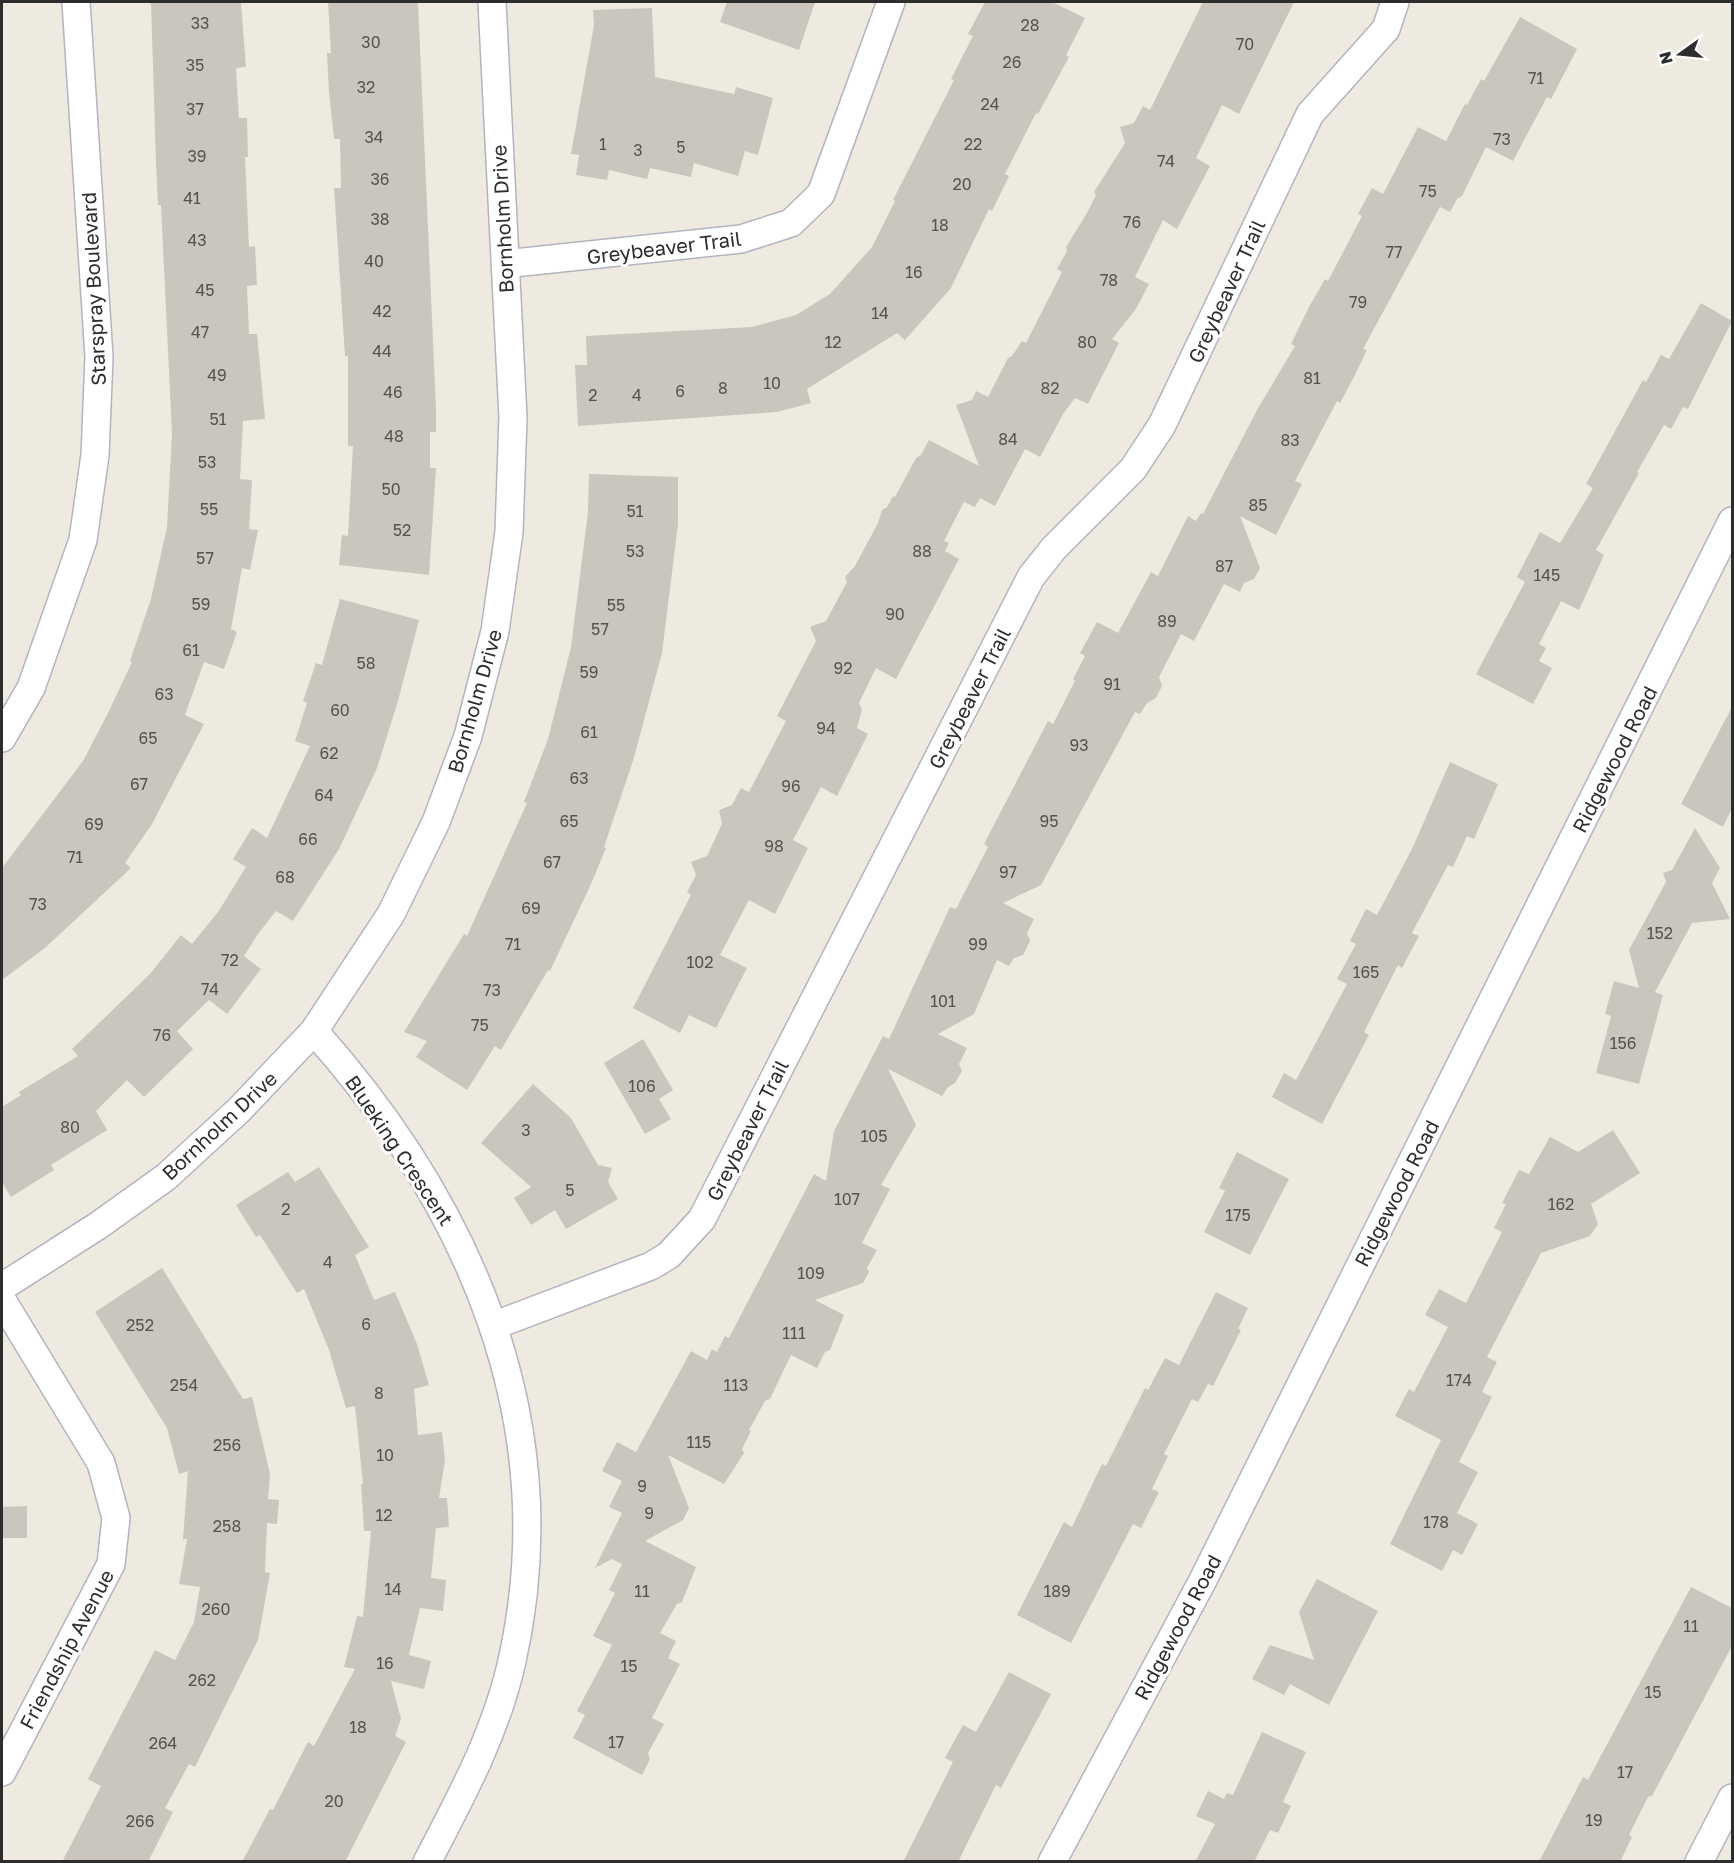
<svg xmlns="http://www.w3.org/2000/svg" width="1734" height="1863" font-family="'Golos Text',sans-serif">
  <rect width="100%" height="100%" fill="#efeadf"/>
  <path fill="#cac6be" d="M151,2h90l5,65 -10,1 3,50h8l1,39h-3l4,90 6,-1 2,39 -10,1 2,48h8l8,85 -22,2 -3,58 12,1 -3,49 9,1 -8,40 -8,-2 -11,61 6,3 -13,37 -20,-7 -19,53 19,9 -52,100 -27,39 6,5 -85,79 -44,33v-112l81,-107 25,-48 24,-51 -2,-1 21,-62 16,-72 5,-93 -11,-229h-3l-2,-41z
    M328,2h90l18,407v23h-6v36h6l-7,107 -90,-10 3,-30 6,1 5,-90h-5v-90h-3l-11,-168h7l-1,-49h-6l-5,-47 -2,-39h4z
    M727,2h88l-16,48 -79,-28z
    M985,2h67l33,16 -19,37 3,2 -31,57 -2,-1 -31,61 4,2 -17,35 -3,-2 -38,79 -46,52 -8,-7 -90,56 4,14 -34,9 -199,14 -3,-61h12l-1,-29 166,-9 44,-12 34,-21 42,-47 23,-46 -2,-1 61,-120 -3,-1 22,-43 -5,-2z
    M1203,2h91l-55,112 -17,-9 -26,53 14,8 -33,63 -14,-9 -28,57 14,7 -13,25 -24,30 7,4 -31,61 -13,-6 -12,16 -23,43 -15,-8 -30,57 -15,-8 -5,9 -11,-5 -20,39 5,2 -4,8 14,8 -63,120 -20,-11 -17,35 3,7 -5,18 11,6 -31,62 -16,-9 -28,53 15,8 -33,66 -26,-14 -29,55 27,13 -31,60 -27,-13 -9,18 -47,-25 58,-113 -4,-3 9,-17 -5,-13 16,-6 15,-32 -3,-14 13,-5 9,-17 8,4 37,-71 -9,-5 39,-75 -6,-14 16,-6 21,-39 -2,-5 10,-11 23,-43 4,-13 5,-3 6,-11 2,1 21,-39 5,-3 8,-15 50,26 -23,-61 16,-5 4,-9 12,6 20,-39 4,-2 10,-15 4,2 36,-71 -5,-3 10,-18 -1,-4 21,-34 9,-18 -2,-3 31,-49 -5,-16 14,-4 9,-17 7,4z
    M652,8l3,69 79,17 2,-7 37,11 -15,57 -13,-4 -7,25 -44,-13 -3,14 -41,-9 -3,11 -38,-9 -2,10 -31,-5 3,-20 -8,-1 23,-129 -1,-15z
    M1520,17l57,32 -26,50 -4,-2 -34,64 -27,-14 -24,49 -5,3 -7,13 -10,-5 -77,142 4,1 -13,27 -14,26 -3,-2 -42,80 7,3 -26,51 -36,-19 20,52 -6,11 -10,4 -4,9 -16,-8 -30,57 -13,-7 -22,43 3,9 -6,12 -9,5 -7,11 -5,-2 -94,173 -38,18 31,16 -7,14 3,8 -7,14 -9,3 -5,8 -12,-6 -23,54 -36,20 29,14 -8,16 3,7 -7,12 -7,4 -6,9 -54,-27 28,56 -35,60 9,4 -28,54 15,7 -10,18 2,4 -6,11 -48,17 29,15 -14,35 -5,2 -8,16 -26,-13 -21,44 -5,2 -16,29 2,1 -9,18 2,4 -20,31 -56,-29 21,53 -6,12 -38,21 51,26 -14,35 -5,2 -17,29 16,8 -8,17 12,6 -28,54 12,6 -16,29 2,6 -8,16 -69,-37 12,-23 -8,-4 35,-66 -19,-9 22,-43 -6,-3 13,-26 -10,-5 -17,9 27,-55 -13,-6 13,-26 -20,-10 15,-29 19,10 55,-101 16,9 5,-11 5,3 8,-16 4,2 85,-164 12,7 8,-50 49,-95 6,3 61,-132 6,2 32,-62 -4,-3 64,-123 5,3 22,-43 -2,-2 12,-23 -5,-3 17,-31 21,11 33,-61 7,4 30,-60 8,5 5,-8 2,1 54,-104 38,-64 -4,-2 18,-37 16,-28 3,2 34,-65 -4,-2 14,-26 11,6 35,-67 28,14 19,-37 2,1 14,-26 3,2z
    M1701,303l31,18 -44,88 -5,-2 -12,22 -7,-4 -27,47 2,1 -43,77 8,5 -25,55 -18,-9 -22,43 7,4 -7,13 13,7 -19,36 -57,-30 49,-92 -8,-5 23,-45 20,11 33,-55 -7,-4 57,-104 3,2 15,-27 8,4z
    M589,474l89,3v47l-16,129 -29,108 -29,86 2,1 -15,36 -41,87 -2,-1 -47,80 -6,-4 -28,44 -51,-33 11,-16 -23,-9 60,-98 3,2 60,-133 -3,-1 24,-63 23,-92 17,-135z
    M340,599l79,21 -21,81 -21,67 -38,81 -46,72 -17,-10 -18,23 -14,22 17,13 -34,45 -18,-14 -32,31 16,18 -49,48 -17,-17 -31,31 11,19 -56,35 3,5 -43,27 -9,-15v-75l19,-12 -2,-3 59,-36 -6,-7 78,-75 31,-39 11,9 26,-32 28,-45 -13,-8 19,-31 15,10 43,-92 -15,-5 12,-38 -4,-2 13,-38 6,2z
    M1732,707v101l-9,19 -42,-23z
    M1450,762l48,22 -24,55 -7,-3 -14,31 -5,-2 -36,68 7,3 -17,32 -4,-3 -34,67 5,3 -47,89 -50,-27 12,-24 12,7 51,-96 -10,-5 19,-35 -6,-3 16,-32 11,6 35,-66z
    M1695,828l25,40 -8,15 18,36 -38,4 -37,69 8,3 -24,89 -43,-11 15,-57 -6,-2 9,-33 25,7 -10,-38 37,-68 -3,-9 9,-3z
    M643,1039l30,51 -14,9 12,20 -26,15 -41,-71z
    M533,1084l38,34 27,47 14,3 -4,14 10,17 -52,30 -11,-19 -24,15 -17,-27 17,-11 -50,-44z
    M1613,1130l27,43 -49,31 7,20 -8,12 -49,17 -54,104 10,5 -15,30 10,5 -33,65 19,10 -21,41 21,11 -16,31 -9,-5 -11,21 -52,-27 51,-104 -46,-24 14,-27 5,3 34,-65 -23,-12 14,-26 27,14 36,-71 -8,-4 12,-24 -4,-1 17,-33 10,4 21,-37 28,15z
    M1237,1152l52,27 -39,76 -46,-23 21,-41 -6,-3z
    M319,1167l50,80 -14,8 19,45 21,-8 22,52 12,41 -15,4 4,46 24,-3 3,28 -6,38h8l2,29 -13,1 -5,50 15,2 -3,31 -23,-3 -11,47 22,6 -7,28 -33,-8 10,38 -6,17 11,6 -61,120h-103l28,-53 3,1 35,-68 6,4 41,-77 -11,-2 13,-51 6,1 8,-86h-7l-3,-47h2l-8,-78 -9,2 -17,-58 -25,-61 -7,4 -37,-58 -4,2 -20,-32 52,-33 7,10z
    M162,1268l81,131 9,-2 18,77 -2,25 11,1 -2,24 -10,-1 -2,49 5,1 -12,67 -63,127 -6,-3 -24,44 8,4 -25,50h-86l39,-76 -13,-7 67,-129 20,10 19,-38 6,-35 -21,-3 8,-45h-4l5,-68 -9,3 -12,-46 -72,-116z
    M1216,1292l32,16 -10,21 3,1 -28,56 -5,-2 -10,18 -6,-3 -28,55 4,2 -16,33 7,3 -18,36 -8,-4 -62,119 -54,-28 47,-93 8,5 30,-63 4,2 39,-78 3,2 17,-32 14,7z
    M27,1506v32h-25v-31z
    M1317,1579l61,32 -49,94 -39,-21 -6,11 -32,-16 18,-34 44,15 -15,-48z
    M1691,1587l41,21v38l-80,150 -4,1 -19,38 3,2 -12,25h-81l44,-85 5,3z
    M1009,1672l42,22 -50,94 -5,-3 -38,77h-55l50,-100 -8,-4 18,-33 13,7z
    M1262,1732l44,20 -23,50 8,4 -13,27 -8,-3 -16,32h-59l20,-38 -19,-8 12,-25 16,8 3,-6 6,2z"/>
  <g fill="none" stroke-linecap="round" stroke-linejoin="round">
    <defs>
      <path id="minor" d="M505,264l236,-25 50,-16 30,-29 70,-192
        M2,738l29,-50 52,-148 12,-85 4,-98 -23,-355
        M314,1031c157,176 251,392 198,630 -16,72 -51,136 -85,201
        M2,1287l97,-62 67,-48 73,-67 75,-79 77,-117 45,-92 32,-86 27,-105 14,-99 4,-115 -21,-415
        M2,1300l99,163 15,55 -5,46 -109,208
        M493,1326l158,-60 18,-11 33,-36 329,-642 23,-29 79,-79 29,-44 148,-311 76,-85 9,-27
        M1052,1862l151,-282 529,-1059
        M1699,1862l33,-64"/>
    </defs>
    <use href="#minor" stroke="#b3b4c1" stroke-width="30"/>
    <use href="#minor" stroke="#fff" stroke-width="27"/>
  </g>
  <g text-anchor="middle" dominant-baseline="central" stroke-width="6" stroke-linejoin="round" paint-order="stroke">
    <g font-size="16" fill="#545351">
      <text x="200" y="23">33</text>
      <text x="1030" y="25">28</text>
      <text x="371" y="42">30</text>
      <text x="1245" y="44">70</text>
      <text x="1012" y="62">26</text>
      <text x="195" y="65">35</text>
      <text x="1536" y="78">71</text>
      <text x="366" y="87">32</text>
      <text x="990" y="104">24</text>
      <text x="195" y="109">37</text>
      <text x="374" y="137">34</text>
      <text x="1502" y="139">73</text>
      <text x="603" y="144">1</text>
      <text x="973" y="144">22</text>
      <text x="681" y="147">5</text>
      <text x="638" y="150">3</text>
      <text x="197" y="156">39</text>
      <text x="1166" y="161">74</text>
      <text x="380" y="179">36</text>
      <text x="962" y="184">20</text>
      <text x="1428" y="191">75</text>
      <text x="192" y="198">41</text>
      <text x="380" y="219">38</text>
      <text x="1132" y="222">76</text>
      <text x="940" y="225">18</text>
      <text x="197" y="240">43</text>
      <text x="1394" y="252">77</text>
      <text x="374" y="261">40</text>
      <text x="914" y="272">16</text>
      <text x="1109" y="280">78</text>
      <text x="205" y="290">45</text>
      <text x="1358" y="302">79</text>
      <text x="382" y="311">42</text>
      <text x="880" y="313">14</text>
      <text x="200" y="332">47</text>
      <text x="833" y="342">12</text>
      <text x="1087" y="342">80</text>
      <text x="382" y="351">44</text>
      <text x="217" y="375">49</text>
      <text x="1312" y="378">81</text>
      <text x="772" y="383">10</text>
      <text x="723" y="388">8</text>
      <text x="1050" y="388">82</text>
      <text x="680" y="391">6</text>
      <text x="393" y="392">46</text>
      <text x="593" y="395">2</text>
      <text x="637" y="395">4</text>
      <text x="218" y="419">51</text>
      <text x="394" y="436">48</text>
      <text x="1008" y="439">84</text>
      <text x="1290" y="440">83</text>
      <text x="207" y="462">53</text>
      <text x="391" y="489">50</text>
      <text x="1258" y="505">85</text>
      <text x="209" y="509">55</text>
      <text x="635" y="511">51</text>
      <text x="402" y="530">52</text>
      <text x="635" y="551">53</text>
      <text x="922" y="551">88</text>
      <text x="205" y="558">57</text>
      <text x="1224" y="566">87</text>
      <text x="1547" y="575">145</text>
      <text x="201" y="604">59</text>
      <text x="616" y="605">55</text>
      <text x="895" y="614">90</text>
      <text x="1167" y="621">89</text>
      <text x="600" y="629">57</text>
      <text x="191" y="650">61</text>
      <text x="366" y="663">58</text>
      <text x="843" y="668">92</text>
      <text x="589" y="672">59</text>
      <text x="1112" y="684">91</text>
      <text x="164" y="694">63</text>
      <text x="340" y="710">60</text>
      <text x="826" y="728">94</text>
      <text x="589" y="732">61</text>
      <text x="148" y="738">65</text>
      <text x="1079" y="745">93</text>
      <text x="329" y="753">62</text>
      <text x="579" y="778">63</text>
      <text x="139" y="784">67</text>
      <text x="791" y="786">96</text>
      <text x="324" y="795">64</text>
      <text x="569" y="821">65</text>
      <text x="1049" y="821">95</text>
      <text x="94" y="824">69</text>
      <text x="308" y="839">66</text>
      <text x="774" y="846">98</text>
      <text x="75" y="857">71</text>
      <text x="552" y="862">67</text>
      <text x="1008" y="872">97</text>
      <text x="285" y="877">68</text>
      <text x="38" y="904">73</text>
      <text x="531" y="908">69</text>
      <text x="1660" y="933">152</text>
      <text x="513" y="944">71</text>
      <text x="978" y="944">99</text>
      <text x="230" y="960">72</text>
      <text x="700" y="962">102</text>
      <text x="1366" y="972">165</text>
      <text x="210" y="989">74</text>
      <text x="492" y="990">73</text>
      <text x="943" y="1001">101</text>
      <text x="480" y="1025">75</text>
      <text x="162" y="1035">76</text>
      <text x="1623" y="1043">156</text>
      <text x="642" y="1086">106</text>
      <text x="70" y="1127">80</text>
      <text x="526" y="1130">3</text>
      <text x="874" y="1136">105</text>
      <text x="570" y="1190">5</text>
      <text x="847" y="1199">107</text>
      <text x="1561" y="1204">162</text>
      <text x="286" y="1209">2</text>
      <text x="1238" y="1215">175</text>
      <text x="328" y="1262">4</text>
      <text x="811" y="1273">109</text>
      <text x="366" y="1324">6</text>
      <text x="140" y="1325">252</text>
      <text x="794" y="1333">111</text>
      <text x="1459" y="1380">174</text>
      <text x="184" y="1385">254</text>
      <text x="736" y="1385">113</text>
      <text x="379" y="1393">8</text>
      <text x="699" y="1442">115</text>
      <text x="227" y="1445">256</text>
      <text x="385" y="1455">10</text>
      <text x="642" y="1486">9</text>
      <text x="649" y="1513">9</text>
      <text x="384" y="1515">12</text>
      <text x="1436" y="1522">178</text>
      <text x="227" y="1526">258</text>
      <text x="393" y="1589">14</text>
      <text x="642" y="1591">11</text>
      <text x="1057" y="1591">189</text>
      <text x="216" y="1609">260</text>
      <text x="1691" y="1626">11</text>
      <text x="385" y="1663">16</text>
      <text x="629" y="1666">15</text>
      <text x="202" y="1680">262</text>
      <text x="1653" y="1692">15</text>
      <text x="358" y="1727">18</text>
      <text x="616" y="1742">17</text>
      <text x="163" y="1743">264</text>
      <text x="1625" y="1772">17</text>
      <text x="334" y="1801">20</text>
      <text x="1594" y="1820">19</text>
      <text x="140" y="1821">266</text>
    </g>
    <g font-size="20" fill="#2d2d2d" stroke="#fff">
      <text transform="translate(502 219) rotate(-93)">Bornholm Drive</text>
      <text transform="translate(664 247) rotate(-7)">Greybeaver Trail</text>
      <text transform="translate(93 289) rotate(-93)">Starspray Boulevard</text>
      <text transform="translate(1226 291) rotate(-65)">Greybeaver Trail</text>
      <text transform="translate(969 698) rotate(-63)">Greybeaver Trail</text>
      <text transform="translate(474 701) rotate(-74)">Bornholm Drive</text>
      <text transform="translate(1614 759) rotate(-63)">Ridgewood Road</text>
      <text transform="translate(219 1125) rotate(-43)">Bornholm Drive</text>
      <text transform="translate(747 1130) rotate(-63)">Greybeaver Trail</text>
      <text transform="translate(400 1150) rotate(56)">Blueking Crescent</text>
      <text transform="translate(1396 1193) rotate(-63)">Ridgewood Road</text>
      <text transform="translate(1177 1627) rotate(-62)">Ridgewood Road</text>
      <text transform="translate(66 1649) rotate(-62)">Friendship Avenue</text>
    </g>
  </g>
  <rect width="1734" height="1863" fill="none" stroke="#2d2d2d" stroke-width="6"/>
  <g transform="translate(1680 54) rotate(255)" stroke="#ffffff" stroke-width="4.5" paint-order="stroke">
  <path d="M0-4.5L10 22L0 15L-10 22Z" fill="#2d2d2d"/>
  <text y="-9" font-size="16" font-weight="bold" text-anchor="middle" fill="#2d2d2d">N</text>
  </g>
</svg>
